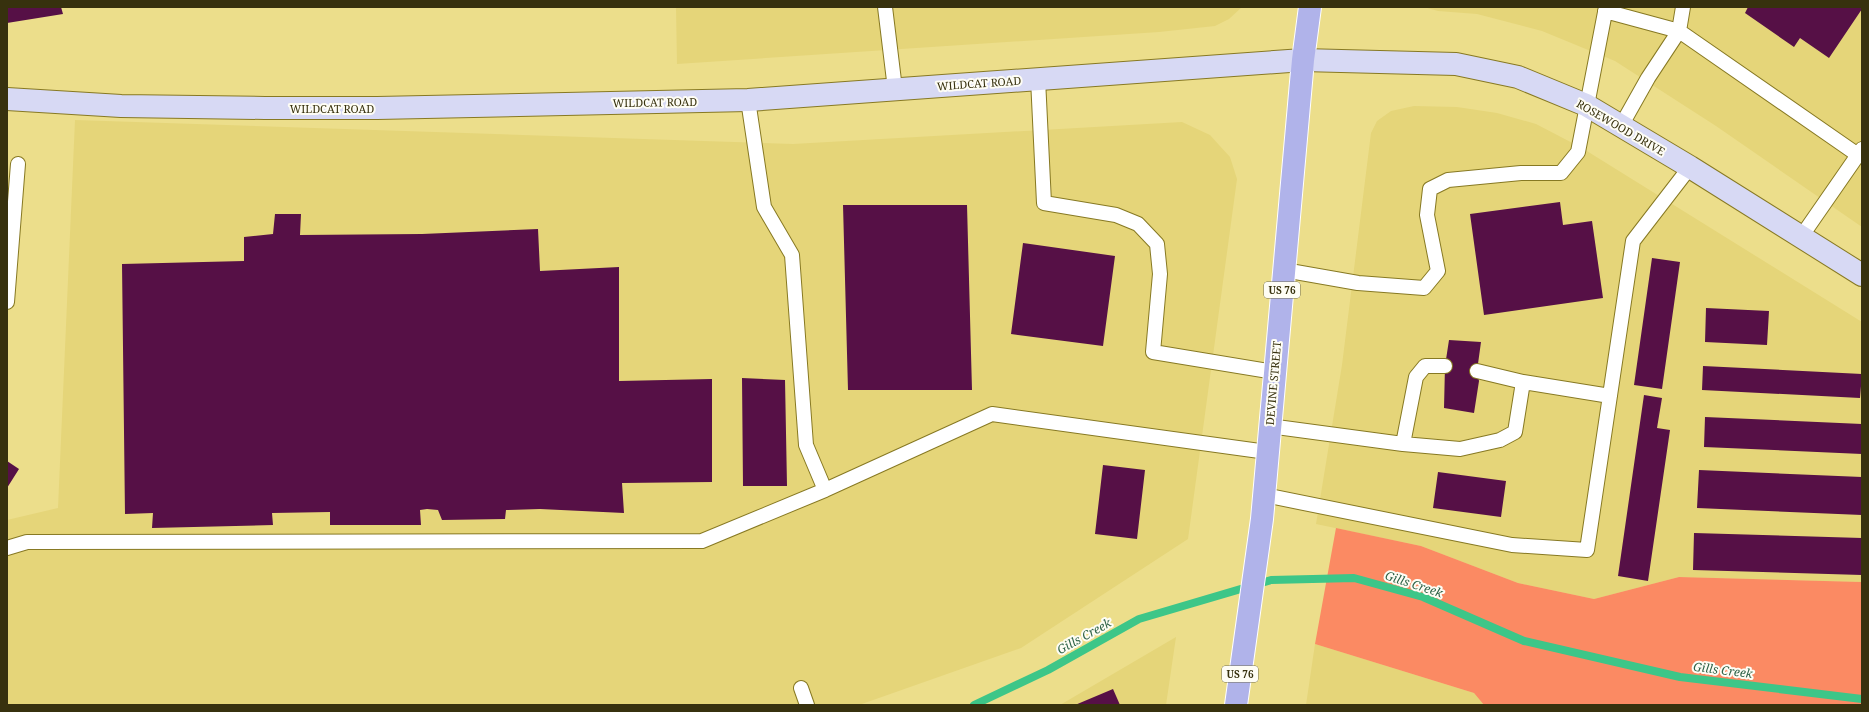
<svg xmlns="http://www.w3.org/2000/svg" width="1869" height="712" font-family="'Noto Serif',serif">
  <rect width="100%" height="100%" fill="#ecde8b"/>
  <path fill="#e5d579" d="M676,7h566l-13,12 -14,7 -56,6 -482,32z
    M1424,7h438v220l-146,-101 -101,-65 -73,-30 -65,-17 -39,-3z
    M1414,106l43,1 40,6 39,11 46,24 280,174v260l-183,-5 -85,22 -76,-16 -97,-37 -105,-22 26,-159 29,-232 6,-12 14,-10z
    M75,120l718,24 389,-22 28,13 9,10 11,12 7,22 -49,360 -167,109 -162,57h-852v-185l51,-12z
    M1176,637l-10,68h-106z
    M1315,644l159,49 10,12h-178z"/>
  <path fill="#fb8a63" d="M1336,528l85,18 97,37 76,16 85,-22 183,5v123h-378l-10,-12 -159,-49z"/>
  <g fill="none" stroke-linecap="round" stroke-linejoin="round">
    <path stroke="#3dc688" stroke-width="8" d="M974,705l74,-35 91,-51 132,-39 83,-2 69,19 101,44 156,36 182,22"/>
  </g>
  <path fill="#561046" d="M7,7h54l2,7 -56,9z
    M1748,7h114v2l-33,49 -29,-20 -6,9 -49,-34z
    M1560,202l3,23 29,-4 11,77 -119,17 -14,-101z
    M843,205h124l5,185h-124z
    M275,214h26l-1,21 122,-1 116,-5 2,42 79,-4v114l93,-2v103l-90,1 2,30 -84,-4 -34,1 -1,9 -63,1 -4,-10 -11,-1 -7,1 1,15h-91v-13l-58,1 1,12 -121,3 1,-15 -28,1 -3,-250 122,-3v-24l29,-3z
    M1023,243l92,13 -12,90 -92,-12z
    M1652,258l28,4 -18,127 -28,-4z
    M1706,308l63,3 -2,34 -62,-3z
    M1449,340l32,2 -4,29 2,10 -5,32 -30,-5 1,-42z
    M1703,366l159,8 -2,24 -158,-8z
    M742,378l43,2 2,106h-44z
    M1644,395l18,3 -5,30 13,2 -22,151 -30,-5z
    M1705,417l157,7v30l-158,-7z
    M7,461l12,8 -12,19z
    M1103,465l42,5 -8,69 -42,-5z
    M1699,470l163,7v38l-165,-7z
    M1438,472l68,9 -5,36 -68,-9z
    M1694,533l168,5v37l-169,-5z
    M1113,689l7,16h-45z"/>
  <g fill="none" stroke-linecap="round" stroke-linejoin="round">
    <defs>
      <path id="lane" d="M885,7l10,82
        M1605,11l74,20 179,124
        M1038,79l6,124 72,12 22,9 19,20 3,30 -7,78 121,20
        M748,100l16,107 28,48 14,190 19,45
        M1621,126l27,-48 31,-47 4,-24
        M1801,237l61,-88
        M1284,270l74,13 66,5 14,-17 -11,-56 3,-26 18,-9 73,-7h40l17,-21 28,-145
        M7,302l11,-138
        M1477,371l46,11
        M1269,426l134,18 57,5 40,-9 15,-8 8,-50 87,14
        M1403,444l13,-67 9,-11h20
        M1264,495l248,50 75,5 46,-309 57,-74
        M7,548l20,-6 675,-1 123,-51 167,-76 275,38
        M801,688l6,17"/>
      <path id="secondary" d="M7,99l114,7 144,2h112l371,-8 555,-40 153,4 62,13 68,28 104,62 172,108"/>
      <path id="primary" d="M1236,705l26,-186 41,-459 7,-53"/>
    </defs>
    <use href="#lane" stroke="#877923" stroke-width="16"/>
    <use href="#secondary" stroke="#877923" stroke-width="24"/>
    <use href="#primary" stroke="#fff" stroke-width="24"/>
    <use href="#lane" stroke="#fff" stroke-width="14"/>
    <use href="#secondary" stroke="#d7d9f4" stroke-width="22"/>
    <use href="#primary" stroke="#b0b3ea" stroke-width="22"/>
  </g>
  <g text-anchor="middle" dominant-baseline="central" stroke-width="4" stroke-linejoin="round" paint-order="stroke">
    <g fill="#fefdf5" stroke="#736e53" stroke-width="1">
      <rect x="1264" y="282" width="36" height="16" rx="3"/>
      <rect x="1222" y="666" width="36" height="16" rx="3"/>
    </g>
    <g font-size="10" font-weight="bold" fill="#37310e">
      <text x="1282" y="290">US 76</text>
      <text x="1240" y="674">US 76</text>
    </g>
    <g font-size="11" fill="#37310e" stroke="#fefdf5">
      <text transform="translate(979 83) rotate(-4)">WILDCAT ROAD</text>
      <text transform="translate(655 102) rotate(-1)">WILDCAT ROAD</text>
      <text x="332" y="108">WILDCAT ROAD</text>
      <text transform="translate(1621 127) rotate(30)">ROSEWOOD DRIVE</text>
      <text transform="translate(1273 383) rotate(-85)">DEVINE STREET</text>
    </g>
    <g font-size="12" font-style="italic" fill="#2f6348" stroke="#fefdf5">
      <text transform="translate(1414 584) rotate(18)">Gills Creek</text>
      <text transform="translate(1084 636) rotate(-29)">Gills Creek</text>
      <text transform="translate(1723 670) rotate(7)">Gills Creek</text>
    </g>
  </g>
  <rect width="1869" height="712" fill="none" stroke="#37310e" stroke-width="16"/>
</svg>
